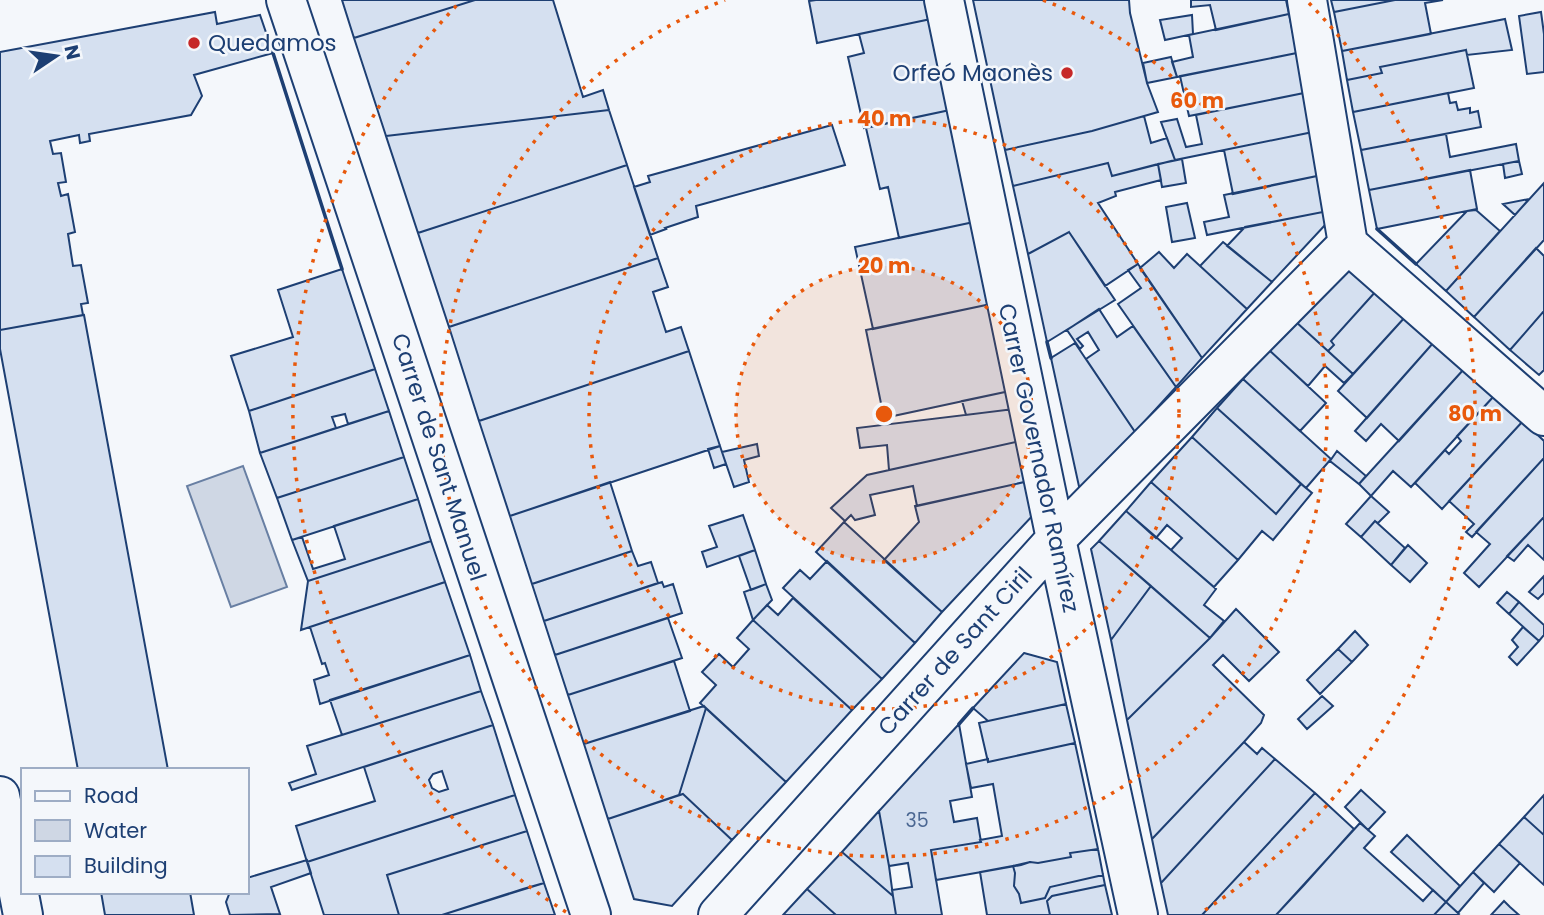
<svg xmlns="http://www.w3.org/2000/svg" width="1544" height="915" font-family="Poppins,sans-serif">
  <rect width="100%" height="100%" fill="#f4f7fb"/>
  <path fill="#cfd7e4" stroke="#687fa3" stroke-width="2" d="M243,466l44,121 -56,20 -44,-121z"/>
  <path fill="#d5e0f0" stroke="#1d3f73" stroke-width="2" fill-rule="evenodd" d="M342,0h133l-121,38z
    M475,0h78l30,97 20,-7 6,20 -223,26 -32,-98z
    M816,0h111l4,19 -114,24 -8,-42z
    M973,0h156l1,13 17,70 11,29 -66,19 -87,19z
    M1191,0h95l3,14 -73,16 -6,-25 -19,2z
    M1331,0h64l-61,12z
    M1395,0h48l-18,3 6,31 -89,17 -8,-39z
    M215,12l2,12 43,-9 13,38 -79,22 8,21 -11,19 -102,19 1,7 -10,2 -1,-8 -29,6 3,13 8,-1 5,29 -8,1 3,13 7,-2 7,38 -7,2 5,32 8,-1 7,38 -7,1 2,11 -83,15v-278z
    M1541,12l3,22v38l-17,2 -8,-58z
    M1289,14l8,39 -120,24 -5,-15 21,-5 -4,-22z
    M1192,15l1,19 -28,6 -5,-20z
    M931,19l19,91 -86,18 -16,-71 16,-4 -5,-19z
    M1505,19l7,31 -45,5 -1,-5 -86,17 2,6 -35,7 -5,-29z
    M1466,50l8,38 -121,24 -6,-32 35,-7 -2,-6z
    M1297,53l7,40 -115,23 -9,-40z
    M1171,57l6,20 -30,6 -4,-20z
    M1304,93l9,39 -138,28 -14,-38 16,-3 9,28 16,-3 -6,-29z
    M1448,93l2,10 6,-1 2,8 12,-2v5l8,-2 3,16 -120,23 -8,-38z
    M609,110l18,55 -209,68 -32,-97z
    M950,110l24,112 -75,16 -11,-51 -8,2 -14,-61z
    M1144,116l7,27 16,-5 8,22 -63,16 -4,-13 -95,23 -8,-36 87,-19z
    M832,125l13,40 -149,41 2,11 -33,11 1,1 -16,6 -16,-48 16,-5 -2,-6z
    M1313,132l9,43 -89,19 -9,-44z
    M1446,134l4,23 66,-13 3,17 -150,29 -8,-40z
    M1182,159l4,24 -24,4 -4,-23z
    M1519,161l3,13 -17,4 -2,-14z
    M1108,163l4,13 46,-12 3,16 -46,12 1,4 -18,7 40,61 -33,22 -36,-54 -41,22 -15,-68z
    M627,165l31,93 -209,69 -31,-94z
    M1470,170l7,39 -100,20 -8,-39z
    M1322,175l6,36 -121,24 -3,-13 25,-5 -5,-22z
    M1544,183v57l-70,77 -28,-26z
    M1529,199l-14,16 -12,-11z
    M1187,203l8,35 -23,4 -6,-35z
    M1476,210l24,21 -54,60 -30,-27 51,-53z
    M1328,211l-2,13 -54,58 -45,-36 18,-19z
    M974,222l17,82 -118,25 -18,-82z
    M1069,232l46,68 -68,42 -19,-88z
    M1223,242l49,40 -25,27 -47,-43z
    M1536,248l8,8v55l-34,39 -36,-33z
    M1159,252l15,16 13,-14 60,55 -45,49 -62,-90z
    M658,258l10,29 -15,5 13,40 15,-5 8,24 -210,70 -30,-94z
    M1346,263l31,27 -46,51 3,4 -6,6 -33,-30z
    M1138,264l64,94 -26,29 -58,-83 23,-16 -13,-18z
    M342,269l33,100 -126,42 -18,-55 62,-19 -15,-47z
    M1377,290l29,26 -53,58 -25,-23 6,-6 -3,-4z
    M991,304l19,87 -126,27 -18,-88z
    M1099,309l18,28 16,-11 43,61 -41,45 -49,-73 13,-9 -11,-18 -11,7 6,7 -3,3 -13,-19z
    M1544,311v59l-5,5 -29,-25z
    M84,315l84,455h-90l-78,-421v-19z
    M1406,316l28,26 -67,76 -29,-27z
    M1295,321l58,53 -9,9 -19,-17 -17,20 -39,-36z
    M1434,342l30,27 -65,72 -18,-17 -15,17 -11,-10z
    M1075,343l60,89 -55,59 -29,-133z
    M1269,350l57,53 -26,28 -57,-52z
    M689,351l31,95 -210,70 -31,-95z
    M375,369l14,42 -41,13 -3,-10 -13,3 4,11 -76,25 -11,-42z
    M1464,369l30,27 -83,91 -18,-16 -22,25 -12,-12z
    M1243,379l88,80 -25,29 -89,-80z
    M1010,391l4,18 -48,6 -4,-14z
    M1494,396l29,25 -81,88 -27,-26 30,-33 4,4 12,-13 -4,-5z
    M1217,408l84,76 -25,30 -84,-77z
    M1014,409l6,32 -131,29 -2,-25 -27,3 -3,-20z
    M389,411l15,46 -127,41 -17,-45z
    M1523,421l21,20v17l-72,79 -6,-5 8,-8 -25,-23z
    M1192,437l84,77 25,-30 11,9 -39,47 -11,-9 -24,29 -87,-78z
    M1020,441l9,40 -112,25 -4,-20 -43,9 5,20 -20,5 -4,-5 -6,6 -14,-13 36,-33z
    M757,444l2,12 -15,4 5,22 -15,5 -12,-35z
    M720,446l6,18 -12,4 -6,-19z
    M1337,451l29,25 -7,8 -29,-23z
    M404,457l14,42 -126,41 -15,-42z
    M1544,458v59l-65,70 -15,-14 26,-29 -14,-12z
    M1029,481l7,31 -94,100 -58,-52 35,-38 -4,-16z
    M610,482l22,69 -100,33 -22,-68z
    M1151,482l87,78 -24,27 -43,-37 11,-12 -15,-13 -11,13 -30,-27z
    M1371,496l18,16 -11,11 -3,-2 -14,16 -15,-13z
    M418,499l13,42 -123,40 -16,-41 10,-3 11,32 32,-10 -11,-33z
    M1126,511l90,78 -12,16 20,16 -14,17 -111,-97z
    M743,515l12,35 -48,17 -5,-15 15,-5 -8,-21z
    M1544,517v43l-16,-15 -14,16 -7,-5z
    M1375,521l30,27 -14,17 -30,-28z
    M844,522l98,90 -27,31 -99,-91z
    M431,541l14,41 -144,48 7,-49z
    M1099,541l52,45 -40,54 -20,-91z
    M1408,545l19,18 -17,19 -19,-17z
    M755,550l11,34 -15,6 -12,-34z
    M632,551l6,15 13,-4 7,21 -114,38 -12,-37z
    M827,561l88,82 -33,36 -99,-91 17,-18 10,9z
    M1544,576v17l-6,6 -9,-7z
    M445,582l25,73 -150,49 -6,-24 15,-5 -4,-12 -3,1 -12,-37z
    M662,582l2,5 9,-3 9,29 -127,42 -11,-34z
    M766,584l6,16 -19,20 -9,-28z
    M1151,586l59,52 -83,82 -16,-80z
    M1507,592l12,10 -10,12 -12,-11z
    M793,598l89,81 -30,31 -99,-90 14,-15 11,10z
    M1519,602l25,23v10l-5,6 -30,-27z
    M1236,609l43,43 -30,29 -26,-26 -10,10 51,50 -3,8 -17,19 -92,97 -25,-119 83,-82z
    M668,618l14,40 -114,37 -13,-40z
    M753,620l99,90 -66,72 -86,-79 16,-18 -14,-13 17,-18 14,13 16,-18 -12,-11z
    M1523,627l16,14 -22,24 -8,-8 9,-10 -6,-7z
    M1355,631l13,14 -16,17 -14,-13z
    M1338,649l14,13 -32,32 -13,-14z
    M1024,653l33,9 9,42 -78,17 -15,-13z
    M470,655l11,36 -139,44 -12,-35z
    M674,661l16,50 -106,33 -16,-49z
    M481,691l12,34 -201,65 -3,-7 27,-9 -9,-28z
    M1322,696l11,10 -26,23 -9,-10z
    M1066,704l9,39 -87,19 -9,-39z
    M704,706l2,2 -27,87 -71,24 -24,-75z
    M706,708l80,74 -54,58 -49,-46 -4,1z
    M959,724l13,73 -22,4 4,21 23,-4 4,24 -50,8 11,65h-46l-4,-25 20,-3 -4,-24 -19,3 -10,-55z
    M493,725l22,70 -208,67 -11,-36 79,-25 -11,-34zM442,771l6,18 -9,3 -7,-4 -3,-8 4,-6z
    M1244,742l13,12 5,-6 13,11 -114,124 -9,-44z
    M1075,743l23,106 -28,4 1,4 -33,6 -8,-1 -9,3 -85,15 -5,-30 50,-8 -1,-2 22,-4 -9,-52 -22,4 -5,-24 22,-5v3z
    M1275,759l40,34 -113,122h-34l-7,-32z
    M1361,790l24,22 -17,18 -23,-23z
    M1315,793l39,36 -50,56 -28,30h-74z
    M683,794l49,46 -60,66 -38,-7 -26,-80z
    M515,795l12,36 -140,44 12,40h-75l-17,-53z
    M1544,795v40l-20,-18z
    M879,811l10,55 4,30 -51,-44z
    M1524,817l20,18v50l-45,-41z
    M1360,823l15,13 -11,12 59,53 10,-11 13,12 -12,13h-158z
    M527,831l17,52 -102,32h-43l-12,-40z
    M1407,835l53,51 -14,16 -55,-50z
    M1499,844l21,19 -26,29 -21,-20z
    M1098,849l5,26 -53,12 -5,11 -24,5 -2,-9 -5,-8 1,-13 -2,-7 17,-4 8,1 33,-6 -1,-4z
    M842,852l51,44 3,19h-60l-29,-26z
    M307,860l4,13 -40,14 9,27 -50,1 -4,-13 4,-10h17v-14z
    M1013,866l2,7 -1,13 5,8 2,9 24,-5 5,-11 53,-12 2,10 -53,11 -5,5 3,14h-63l-7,-43z
    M1473,872l11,11 -26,30 -12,-11z
    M544,883l11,32h-113l81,-26z
    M1105,885l7,30h-62l-3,-14 5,-5z
    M807,889l29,26h-53z
    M101,892h89l4,23h-89z
    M1504,901l6,6 9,8h-28z
    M1446,902l13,12 -1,1h-24z"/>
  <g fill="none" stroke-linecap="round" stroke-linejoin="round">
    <defs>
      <path id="minor" d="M286,0l305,915
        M944,0l112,539 82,376
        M1307,0l41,244 196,172
        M0,796l23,119
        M718,915l338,-376 292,-295"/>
    </defs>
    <use href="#minor" stroke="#1d3f73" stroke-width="42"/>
    <use href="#minor" stroke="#f4f7fb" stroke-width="38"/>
    <path stroke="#1d3f73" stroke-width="3.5" d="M273,53l69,216
      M1377,229l39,35
      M1047,342l4,16
      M959,724l14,-16"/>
  </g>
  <circle cx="884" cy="414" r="148" fill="#e8590c" fill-opacity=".12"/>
  <g fill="none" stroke="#e8590c" stroke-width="3.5" stroke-dasharray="3.5 7">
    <circle cx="884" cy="414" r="148"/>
    <circle cx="884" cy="414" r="295"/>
    <path d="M1043 0A443 443 0 1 1 725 0"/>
    <path d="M566 912A591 591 0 0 1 459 3M1309 3A591 591 0 0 1 1202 912"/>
  </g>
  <g fill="#c62828" stroke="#f4f7fb" stroke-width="2.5">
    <circle cx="194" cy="43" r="7"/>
    <circle cx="1067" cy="73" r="7"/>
  </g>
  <g text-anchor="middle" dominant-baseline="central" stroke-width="5" stroke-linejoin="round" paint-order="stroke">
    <g font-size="19" fill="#4b6792">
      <text x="917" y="820">35</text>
    </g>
    <g font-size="23" fill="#1d3f73" stroke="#f4f7fb" text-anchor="start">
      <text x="208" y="43">Quedamos</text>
      <text x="1053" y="73" text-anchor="end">Orfeó Maonès</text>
    </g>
    <g font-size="23" fill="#1d3f73" stroke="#f4f7fb">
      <text transform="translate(439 457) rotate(72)">Carrer de Sant Manuel</text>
      <text transform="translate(1039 458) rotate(78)">Carrer Governador Ramírez</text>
      <text transform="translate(955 651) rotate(-48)">Carrer de Sant Ciril</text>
    </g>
  </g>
  <circle cx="884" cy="414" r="10" fill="#e8590c" stroke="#f4f7fb" stroke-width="3.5"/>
  <g font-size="21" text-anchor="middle" font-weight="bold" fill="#e8590c" stroke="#f4f7fb" stroke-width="5" stroke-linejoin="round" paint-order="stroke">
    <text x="1197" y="108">60 m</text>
    <text x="884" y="126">40 m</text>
    <text x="884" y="273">20 m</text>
    <text x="1475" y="421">80 m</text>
  </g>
  <rect x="21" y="768" width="228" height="126" fill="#f4f7fb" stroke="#9eadc5" stroke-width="2"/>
  <rect x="35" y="791" width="35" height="10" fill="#f4f7fb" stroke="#9eadc5" stroke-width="2"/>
  <text x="84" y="803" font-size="21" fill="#1d3f73">Road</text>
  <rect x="35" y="820" width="35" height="21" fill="#cfd7e4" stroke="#9eadc5" stroke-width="2"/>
  <text x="84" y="838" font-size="21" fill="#1d3f73">Water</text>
  <rect x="35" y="856" width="35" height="21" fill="#d5e0f0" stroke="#9eadc5" stroke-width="2"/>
  <text x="84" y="873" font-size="21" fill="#1d3f73">Building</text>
  <g transform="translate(56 56) rotate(77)" stroke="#f4f7fb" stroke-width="5" paint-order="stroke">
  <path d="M0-5L12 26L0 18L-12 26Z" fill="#1d3f73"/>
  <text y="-10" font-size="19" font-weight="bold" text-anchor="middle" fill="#1d3f73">N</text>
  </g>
</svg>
